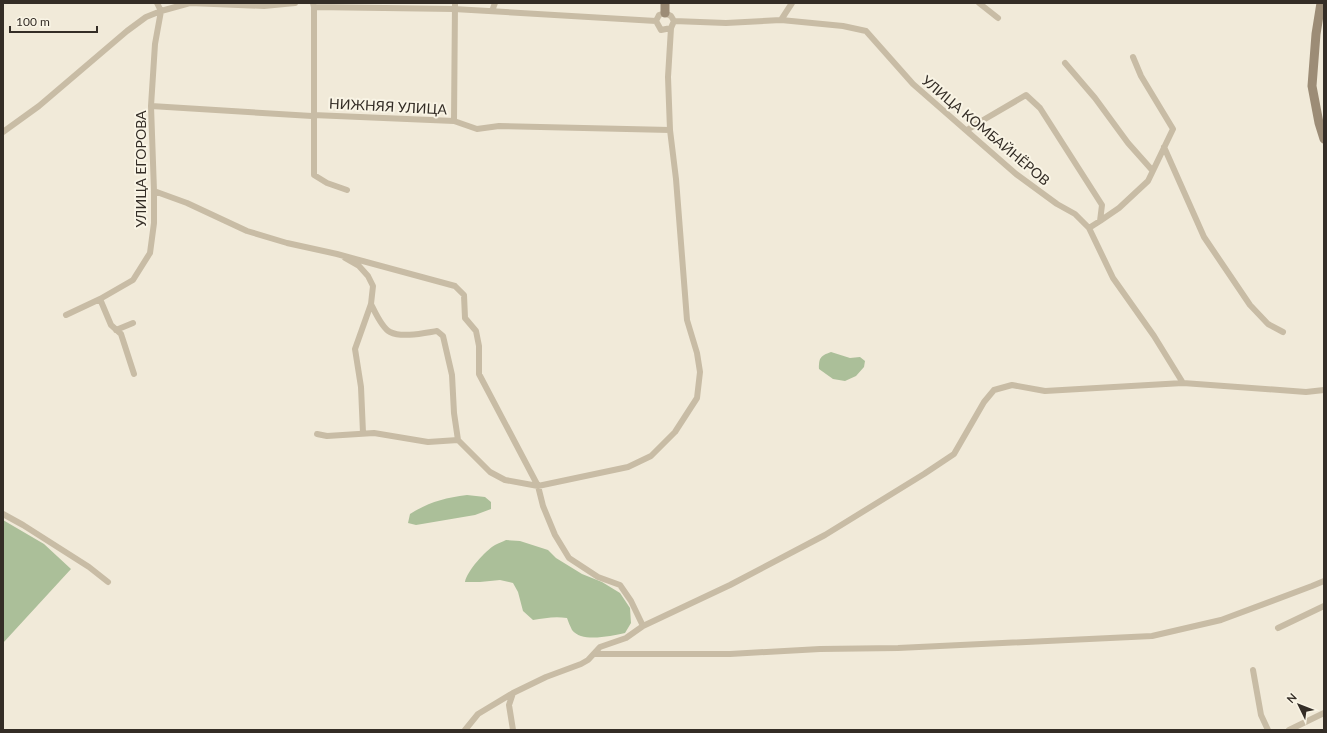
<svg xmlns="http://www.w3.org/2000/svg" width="1327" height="733" font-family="Lato,sans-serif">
  <rect width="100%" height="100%" fill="#f1ead9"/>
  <path fill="#abbf99" d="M831,352l19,6 10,-1 5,4 -1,6 -8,9 -11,5 -12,-2 -14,-10c0,-11 1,-13 12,-17z
    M467,495l18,2 6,5v7l-16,6 -59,10 -8,-2 2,-9c19,-12 34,-16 57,-19z
    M3,520l41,24 27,25 -68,74z
    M506,540l14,1 28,9 8,8 26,16 20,8 18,11 10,15 1,15 -6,10c-15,3 -43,10 -53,-3 -2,-4 -4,-9 -5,-12 -12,-2 -22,0 -34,2l-10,-9 -5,-19 -5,-9 -13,-3 -20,2h-15c2,-11 20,-31 30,-37 3,-2 8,-3 11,-5z"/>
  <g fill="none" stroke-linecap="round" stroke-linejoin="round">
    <path stroke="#c8bca5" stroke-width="6" d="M313,3l1,4 140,2 202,12
      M979,3l19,15
      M314,7v168l13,8 20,7
      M492,11l3,-8
      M665,13l6,3 3,5 -3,7 -10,2 -5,-9 3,-6z
      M781,20l11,-17
      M674,21l52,2 55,-3 62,6 23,5 47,53 103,90 41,30 18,10 14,14 24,50 41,58 29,47
      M1065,63l30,35 33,45 24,27
      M151,106l161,10 1,-1 141,6 23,8 22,-3 171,4
      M454,121l1,-118
      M967,130l18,-11 41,-24 14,13 62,97 -2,16
      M3,132l36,-26 88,-75 19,-14 15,-6 29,-8 74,3 31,-3
      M1164,147l40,90 46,68 18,19 15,8
      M154,191l33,12 60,28 40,12 50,11 118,32 9,9 1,23 11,13 3,15v28l59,112 5,20 12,29 14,23 29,19 22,8 11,16 12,25
      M1089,228l11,-7 19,-13 29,-27 25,-52 -32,-53 -8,-19
      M345,258l14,8 9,10 5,10 -2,18 -16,45 6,38 2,46
      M100,299l11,26 10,9 13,40
      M371,304c4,8 11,24 19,28 12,6 34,1 47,-1l6,5 9,39 2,38 4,27
      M66,315l34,-16 33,-19 17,-27 4,-30v-32l-3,-85 4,-62 6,-33 -4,-8
      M116,330l17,-7
      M317,434l10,2 47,-3 54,9 30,-2 32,32 15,8 33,6 90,-19 23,-11 24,-24 22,-34 3,-26 -3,-19 -10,-33 -11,-141 -6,-49 -2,-53 3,-49
      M3,514l20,11 66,42 19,15
      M1278,628l46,-22
      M594,654h136l90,-5 78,-1 254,-12 69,-16 91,-34 12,-5
      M1253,670l8,45 7,15
      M465,730l13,-16 35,-21 33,-16 35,-13 7,-4 12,-13 26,-9 17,-12 87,-41 95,-50 99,-61 30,-20 30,-52 10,-12 18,-5 33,6 138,-8 123,9 18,-2
      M513,730l-4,-25 4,-12
      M1289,730l35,-17"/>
    <path stroke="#9c8c76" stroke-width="9" d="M665,3v10
      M1321,3l-5,31 -4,52 7,37 5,16"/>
  </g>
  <g text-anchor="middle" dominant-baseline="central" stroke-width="4" stroke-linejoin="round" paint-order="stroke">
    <g font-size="14" fill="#342d26" stroke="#f9f4e5">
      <text transform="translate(388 106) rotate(3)">НИЖНЯЯ УЛИЦА</text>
      <text transform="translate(986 130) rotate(40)">УЛИЦА КОМБАЙНЁРОВ</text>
      <text transform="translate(140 169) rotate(-90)">УЛИЦА ЕГОРОВА</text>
    </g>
  </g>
  <rect width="1327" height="733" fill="none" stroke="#342d26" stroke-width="8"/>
  <g transform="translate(1299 705) rotate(313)" stroke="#f9f4e5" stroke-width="3" paint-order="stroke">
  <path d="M0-3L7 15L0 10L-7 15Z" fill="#342d26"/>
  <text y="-6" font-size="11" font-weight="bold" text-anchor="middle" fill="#342d26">N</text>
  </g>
  <path d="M10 26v6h87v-6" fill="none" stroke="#342d26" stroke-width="2"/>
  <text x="16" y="26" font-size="12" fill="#342d26" stroke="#f9f4e5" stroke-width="3" paint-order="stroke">100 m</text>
</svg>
